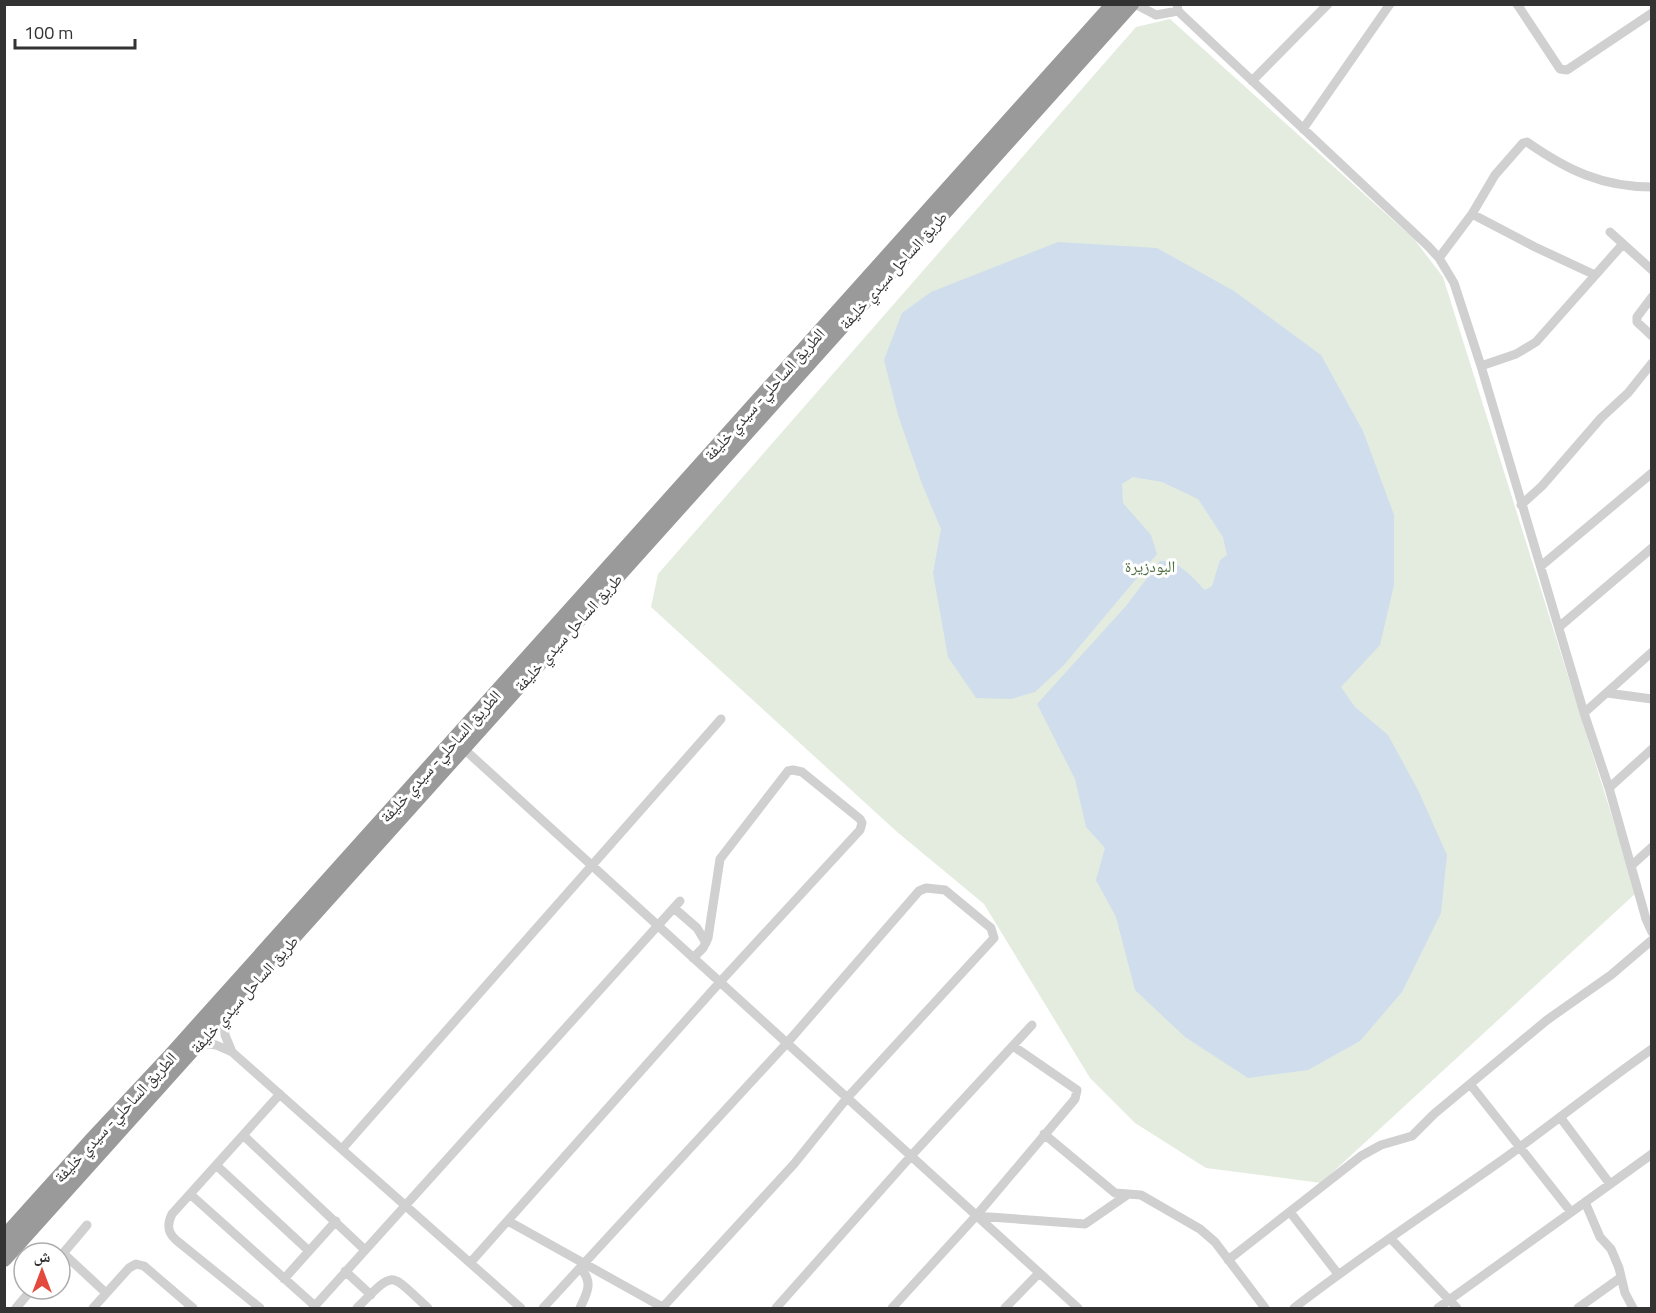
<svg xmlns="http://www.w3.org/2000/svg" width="1656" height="1313" font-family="'Titillium Web','Noto Naskh Arabic',sans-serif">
  <rect width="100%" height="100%" fill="#fff"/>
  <path fill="#e4ecdf" d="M1170,19l244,220 29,38 193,616 -315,290 -115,-15 -71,-45 -45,-45 -106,-174 -88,-73 -245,-224 7,-33 478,-547z"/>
  <path fill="#cfdded" d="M1058,242l99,6 77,43 87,64 42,76 31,84v70l-14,60 -39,42 14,20 33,28 30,55 29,65 -6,58 -39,79 -42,49 -52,29 -60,8 -63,-41 -50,-47 -19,-73 -20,-37 9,-32 -19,-21 -11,-48 -38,-75 89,-98 34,-45c19,-1 32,16 45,29l7,-4 8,-26 7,-5 -4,-18 -25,-38 -36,-17 -29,-5 -11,7 1,19 28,32 6,19 -93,111 -29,27 -24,7 -35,-1 -28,-41 -15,-84 8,-44 -19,-45 -24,-69 -14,-55 18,-47 29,-21z"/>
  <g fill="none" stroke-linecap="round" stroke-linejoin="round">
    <path stroke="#d0d0d0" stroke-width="9" d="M1135,4l21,11 22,-4
      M1177,4l1,7 250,235 11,12 15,25 27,83 103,347 25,75 37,131 6,13
      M1517,4l43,65 7,1 85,-57
      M1252,81l76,-77
      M1303,129l87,-125
      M1472,214l63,33 60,28
      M1610,232l42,38
      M1439,258l33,-44 23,-39 28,-32 4,-1c40,28 75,45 125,45
      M1652,297l-15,20v5l15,14
      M1481,366l35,-12 20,-12 86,-97
      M1521,505l21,-19 59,-68 27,-25 24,-30
      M1541,566l111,-93
      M1559,627l93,-79
      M1607,693l45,6
      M1584,713l68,-61
      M464,749l614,559
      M1609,788l43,-39
      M1631,866l21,-19
      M674,908l23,20 9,15
      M224,1017l1,18 7,17
      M199,1043l17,2 16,7 289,256
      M1470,1084l101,128
      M1560,1117l50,67
      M1044,1134l71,59 26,2 59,34 15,13 50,66
      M243,1135l122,115
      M342,1149l379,-430
      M216,1165l93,86
      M190,1194l125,112
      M1585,1202l15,35 11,12 8,19 6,25 8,15
      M1290,1212l48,62
      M976,1216l109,8 42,-29
      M508,1221l156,87
      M1391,1239l66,69
      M63,1253l43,40
      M60,1257l27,-32
      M1228,1260l133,-104 20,-11 31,-9 22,-22 113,-94 64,-45 41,-35
      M470,1263l250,-281 140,-152 2,-7 -2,-4 -58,-47 -9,-2 -5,1 -68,88 -12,79 -5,10 -10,10
      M345,1271l26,24
      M284,1279l52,-58
      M16,1308l16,-19
      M93,1308l36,-40 7,-4 8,2 49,42
      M260,1308l-84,-68c-9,-8 -9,-16 -4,-26l108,-120
      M313,1308l367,-407
      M357,1308c39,-39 31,-36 71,0
      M543,1308l244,-265 132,-152 7,-3 19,2 46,38 3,10 -147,160 -53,66 -132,144
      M580,1308c7,-15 14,-26 0,-40
      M776,1308l135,-152 121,-131
      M892,1308l84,-92 99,-117 2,-9 -64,-44
      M1005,1308l34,-35
      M1294,1308c68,-53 141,-100 211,-150 50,-36 97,-74 147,-109
      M1438,1308l214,-154
      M1578,1308l42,-30"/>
    <path stroke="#9a9a9a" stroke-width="16" d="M4,1238l89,-99 75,-80 946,-1055
      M4,1259l1127,-1255"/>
  </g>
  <g text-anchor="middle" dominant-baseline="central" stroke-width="6" stroke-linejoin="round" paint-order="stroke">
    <g font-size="16" fill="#333" stroke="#fff">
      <text transform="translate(893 270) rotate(-48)">طريق الساحل سيدي خليفة</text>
      <text transform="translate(764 394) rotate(-48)">الطريق الساحلي- سيدي خليفة</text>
      <text transform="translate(568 632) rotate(-48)">طريق الساحل سيدي خليفة</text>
      <text transform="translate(440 756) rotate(-48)">الطريق الساحلي- سيدي خليفة</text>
      <text transform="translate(244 994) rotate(-48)">طريق الساحل سيدي خليفة</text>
      <text transform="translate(115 1117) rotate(-47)">الطريق الساحلي- سيدي خليفة</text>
    </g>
    <g font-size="16" fill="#4f6f40" stroke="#fff">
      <text x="1150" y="566">البودزيرة</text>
    </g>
  </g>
  <rect width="1656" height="1313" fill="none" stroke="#333333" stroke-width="12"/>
  <g transform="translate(42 1271)"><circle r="28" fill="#ffffff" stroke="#adadad" stroke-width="1.5"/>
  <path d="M0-4.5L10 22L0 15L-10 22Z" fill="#e3493c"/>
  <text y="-9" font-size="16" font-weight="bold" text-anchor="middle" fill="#333333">ش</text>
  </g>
  <path d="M15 39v9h120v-9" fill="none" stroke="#333333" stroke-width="3"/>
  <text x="24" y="39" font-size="18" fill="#333333" stroke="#ffffff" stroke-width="4.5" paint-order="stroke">100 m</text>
</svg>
